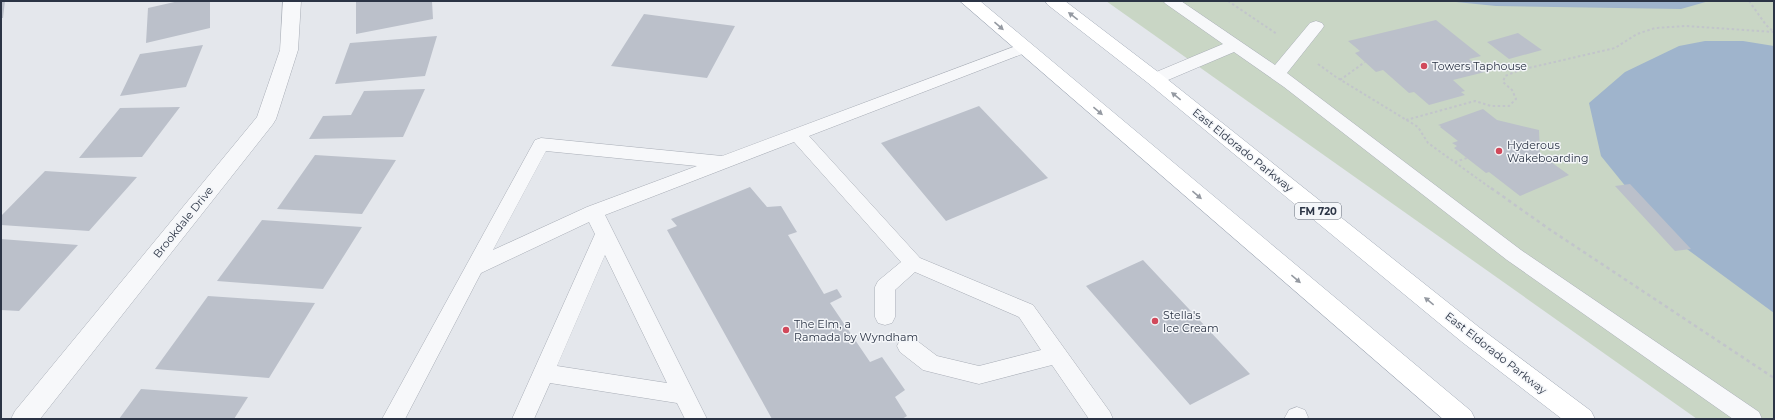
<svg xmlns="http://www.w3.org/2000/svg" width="1775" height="420" font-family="Montserrat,sans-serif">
  <rect width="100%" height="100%" fill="#e4e7ec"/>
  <path fill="#c9d6c5" d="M1106,1h668v418h-77z"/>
  <path fill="#9fb4cc" d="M1446,1h263l-28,8 -185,-3z
    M1705,41h38l31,5v267l-113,-83 -60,-74 -12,-53 36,-31 54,-26z"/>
  <path fill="#bbc0ca" d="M1,1h4l-2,17h-2z
    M179,1h31v27l-64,15 2,-35z
    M356,1h76l1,18 -77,15z
    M644,14l91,12 -28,52 -96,-12z
    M1436,20l45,36 -12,3 16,13 -32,8 12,11 -4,1 4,3 -36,10 -15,-13 -5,1 -26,-23 -7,2 -21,-19 5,-2 -12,-10z
    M1518,33l24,17 -33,9 -22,-17z
    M437,36l-12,40 -90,8 15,-41z
    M203,45l-17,42 -66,9 20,-42z
    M425,89l-22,48 -94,2 14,-23 28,-1 13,-24z
    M979,106l69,72 -102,43 -65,-78z
    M180,107l-38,50 -63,1 41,-50z
    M1483,109l14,11 42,10 1,24 29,21 -49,21 -31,-24 -3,1 -32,-25 3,-2 -5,-3 6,-2 -18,-14 1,-1 -3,-1z
    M315,155l81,5 -34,54 -85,-5z
    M45,171l92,6 -48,54 -88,-6v-9z
    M1630,184l61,65 -16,2 -60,-65z
    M750,187l17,20 14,-1 16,26 -9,3 36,59 13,-5 5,8 -12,6 40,59 12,-5 23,33 -10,7 12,19 -5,3h-130l-105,-189 10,-4 -6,-7z
    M262,220l100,7 -39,62 -106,-8z
    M1,239l77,6 -59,66 -18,-1z
    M1143,260l107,114 -60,31 -104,-119z
    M208,296l107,7 -46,75 -114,-9z
    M141,389l107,8 -14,22h-115z"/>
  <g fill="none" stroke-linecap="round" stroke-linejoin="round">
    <defs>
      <path id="lane" d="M1163,1h18l94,64 35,-42 6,-2 6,2 2,3 -2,3 -35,44 234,177 238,162 3,7h-29l-226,-159 -223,-173 -50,-35 -73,31 -6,1 -6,-1 -2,-4 2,-4 74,-31 -57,-40z
        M1024,43l6,2 2,3 -2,3 -221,85 111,122 113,47 77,107 3,7h-24l-37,-54 -73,19 -56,-14 -23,-18 -3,-6 3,-6 8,-3 8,3 21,16 42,10 62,-16 -22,-33 -104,-45 -20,18v27l-3,6 -7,2 -7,-2 -3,-6v-30l3,-6 23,-19 -107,-120 -189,73 102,204h-22l-8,-16 -127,-20 -16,36h-22l83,-185 -6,-12 -108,51 -76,146h-23l153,-279 6,-2 181,18zM546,151l151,15 -110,41 -94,43zM605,255l62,128 -110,-17z
        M1297,407l8,3 3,7 -1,2h-23l5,-9z"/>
      <path id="street" d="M283,1h18l-3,49 -22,69 -3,5 -233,295h-29l4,-8 242,-294 23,-67z"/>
      <path id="primary" d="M960,1h20l491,410 4,8h-32z
        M1045,1h20l97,74 318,253 111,83 4,8h-33l-100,-77 -314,-259 -100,-78z"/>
    </defs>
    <use href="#lane" stroke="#a9aeb7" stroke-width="1"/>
    <use href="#street" stroke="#a9aeb7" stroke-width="1"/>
    <use href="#primary" stroke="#a3abb8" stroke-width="1"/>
    <path stroke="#c2c5cb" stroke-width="2" stroke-dasharray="2.5 2.5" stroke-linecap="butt" d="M1228,1l49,33
      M1749,1l17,24 8,7
      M1318,64l18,13 82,50 10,16 64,46
      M1340,80l25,-18
      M1406,120l69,-19 16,5h18l7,-7 -4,-9 -9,-8 2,-6 15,-6 95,-22 22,-14 18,-6 31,-2 88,6
      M1455,162l12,-4"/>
    <path stroke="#c2c5cb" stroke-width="2.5" stroke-dasharray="3.5 3.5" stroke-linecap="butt" d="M1491,188l58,41 225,149"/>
    <use href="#lane" fill="#f7f8fa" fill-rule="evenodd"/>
    <use href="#street" fill="#f7f8fa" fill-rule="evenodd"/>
    <use href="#primary" fill="#fff" fill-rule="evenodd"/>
  </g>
  <defs><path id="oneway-solid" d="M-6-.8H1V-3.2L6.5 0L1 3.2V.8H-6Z"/></defs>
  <g fill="#959aa2">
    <use href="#oneway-solid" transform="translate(1073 16) rotate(-142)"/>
    <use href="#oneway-solid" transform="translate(999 26) rotate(41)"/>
    <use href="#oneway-solid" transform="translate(1176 96) rotate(-141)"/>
    <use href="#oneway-solid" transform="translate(1098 111) rotate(40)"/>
    <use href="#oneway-solid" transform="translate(1197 195) rotate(40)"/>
    <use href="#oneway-solid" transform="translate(1296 279) rotate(40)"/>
    <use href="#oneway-solid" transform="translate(1429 301) rotate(-141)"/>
  </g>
  <g fill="#d1495b" stroke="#f4f6f9" stroke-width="1.5">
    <circle cx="1424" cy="66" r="4"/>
    <circle cx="1499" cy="151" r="4"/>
    <circle cx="1155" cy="321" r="4"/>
    <circle cx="786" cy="330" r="4"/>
  </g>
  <g text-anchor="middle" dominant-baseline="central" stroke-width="3" stroke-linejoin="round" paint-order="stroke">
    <rect fill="#f4f6f9" stroke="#676e7b" stroke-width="1" x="1295" y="203" width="46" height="16" rx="3"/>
    <g font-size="10" font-weight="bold" fill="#2b3445">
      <text x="1318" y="211">FM 720</text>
    </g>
    <g font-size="11" fill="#2b3445" stroke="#f4f6f9" text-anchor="start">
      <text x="1432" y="66">Towers Taphouse</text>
      <text x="1507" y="145">Hyderous<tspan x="1507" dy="13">Wakeboarding</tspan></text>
      <text x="1163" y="315">Stella's<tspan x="1163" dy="13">Ice Cream</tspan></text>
      <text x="794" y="324">The Elm, a<tspan x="794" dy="13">Ramada by Wyndham</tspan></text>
    </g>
    <g font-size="11" fill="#2b3445" stroke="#f4f6f9">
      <text transform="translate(1243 150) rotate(39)">East Eldorado Parkway</text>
      <text transform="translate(183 222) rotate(-51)">Brookdale Drive</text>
      <text transform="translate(1496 353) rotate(38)">East Eldorado Parkway</text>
    </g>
  </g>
  <rect width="1775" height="420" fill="none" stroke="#2b3445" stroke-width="4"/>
</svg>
